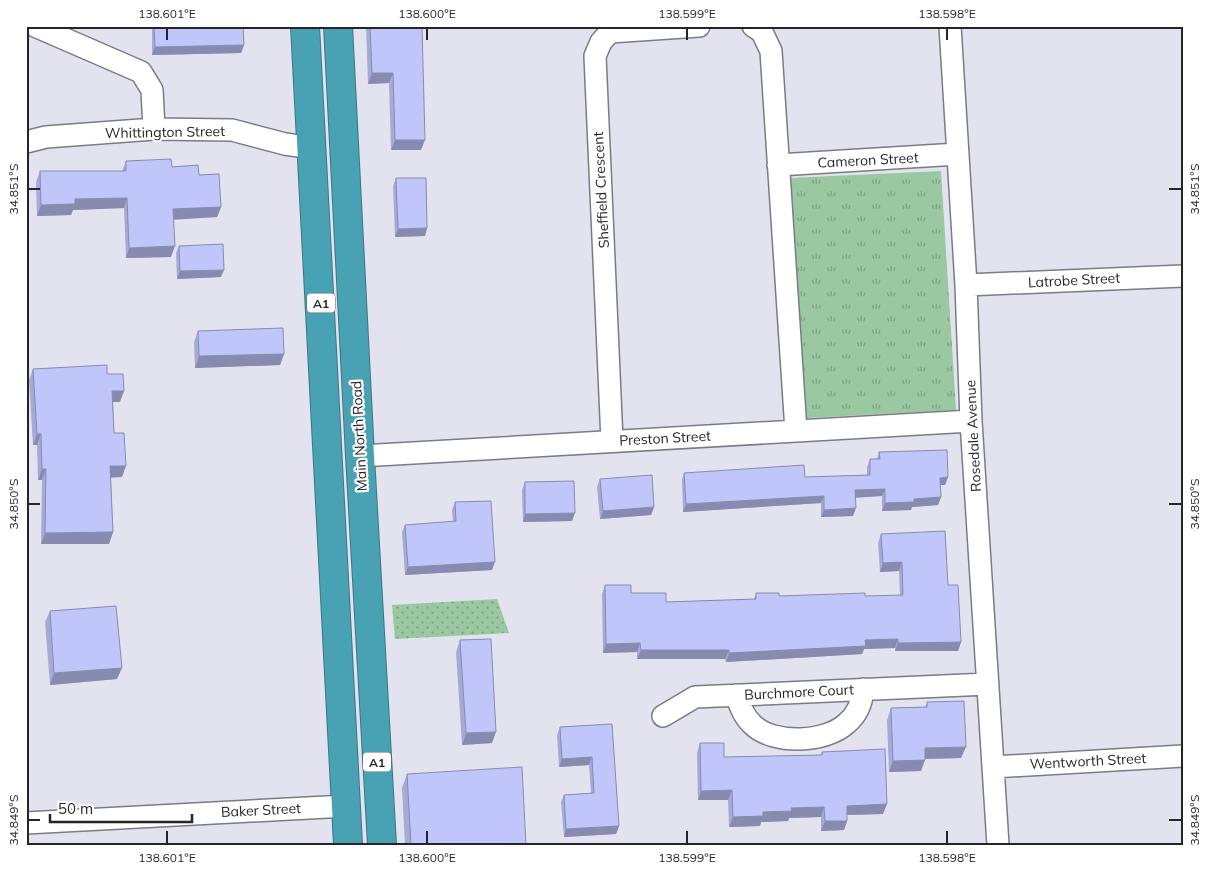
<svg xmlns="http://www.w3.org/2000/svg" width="1209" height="871" font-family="Mulish,sans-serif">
  <defs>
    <pattern id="grass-dots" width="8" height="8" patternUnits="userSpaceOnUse" patternTransform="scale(1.25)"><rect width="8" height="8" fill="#9ac8a0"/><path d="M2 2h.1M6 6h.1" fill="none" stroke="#7da282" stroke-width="1.8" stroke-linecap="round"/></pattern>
    <pattern id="park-tufts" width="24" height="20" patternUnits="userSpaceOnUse" patternTransform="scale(1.25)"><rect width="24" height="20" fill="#9ac8a0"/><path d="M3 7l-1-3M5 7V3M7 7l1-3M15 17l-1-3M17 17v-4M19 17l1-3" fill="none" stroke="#7da282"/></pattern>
  </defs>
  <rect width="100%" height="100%" fill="#e2e3ee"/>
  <path fill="url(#grass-dots)" d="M497,599l12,34 -114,6 -3,-34z"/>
  <path fill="url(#park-tufts)" d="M941,171l15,239 -149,8 -18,-240z"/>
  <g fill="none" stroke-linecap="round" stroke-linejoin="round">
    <defs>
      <path id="minor" d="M35,26l106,46 11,18 2,39
        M753,26l9,6 9,19 25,380
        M950,26l16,259 5,136 27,424
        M26,142l20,-5 108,-8 78,1 53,14 28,4
        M778,165l180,-11
        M966,285l217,-9
        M612,441l-17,-385 6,-14 9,-10 89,-6
        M360,456l611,-35
        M736,695c4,11 8,22 17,30 21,20 73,18 94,-2 11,-9 15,-20 16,-34
        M663,716l32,-19 293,-13
        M994,767l189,-11
        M26,823l320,-17"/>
      <path id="highway" d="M305,26l43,819
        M338,26l22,430 22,389"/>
    </defs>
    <use href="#minor" stroke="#7a7c85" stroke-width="24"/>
    <use href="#highway" stroke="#3c7683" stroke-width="30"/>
    <use href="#minor" stroke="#fff" stroke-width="21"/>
    <use href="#highway" stroke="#49a2b4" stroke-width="28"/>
  </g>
  <path fill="#a6aad7" d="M152,26h91l1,19 -3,8 -89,2z
    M366,26h56l-1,124h-30l-2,-67 -21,1z
    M126,161l46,6 27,8 22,32 -4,10 -43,2 -3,38 -45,1 -2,-50 -51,2 -2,5 -34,1 -1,-34 4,-11h82z
    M396,178l31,50 -2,8 -30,1 -2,-51z
    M179,246l42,31 -44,2 -1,-26z
    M198,331l86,23 -4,11 -85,3 -1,-26z
    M33,369l74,5 13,28h-7l1,31 8,44h-11l2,55 -4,12h-68l1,-64h-4l-1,-35h-4l-4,-65z
    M879,452l69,25 -3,8h-5l1,12 -3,8 -26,2 -1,3 -29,1v-15l-27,1 -2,19 -32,1v-14l-138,9 -1,-32 2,-7 121,4 62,-2v-8l3,-8h7z
    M600,479l54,28 -3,8 -51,4 -3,-32z
    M525,482l47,39 -49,1 -1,-32z
    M455,502l37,68 -87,5 -3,-43 3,-7 48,-3 -1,-12z
    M881,534l67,51 13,57 -3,9h-63v-3l-31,1 -2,5 -136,8 -1,-3h-88v-7l-34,1 -1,-59 3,-9 26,8 35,9 88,-3 2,-6 23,3h121l-1,-25 -19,1 -2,-29z
    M50,611l67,68 -67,6 -5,-63z
    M460,640l32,103 -30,2 -6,-93z
    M927,702l34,56 -36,1 -4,12 -32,1 -2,-52 4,-12 34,-1z
    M612,724l7,102 -3,8 -52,3 -3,-35 3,-7 27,-2 -2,-28 -30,2 -2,-32 3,-8z
    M700,743l24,14 97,-2 1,-3 61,62 -36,1v6l-3,9 -23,1v-14l-32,1 -1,3 -27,1 -1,4 -31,1 -1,-27h-30l-1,-47z
    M407,774l119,71h-121l-3,-57z"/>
  <path fill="#878baf" d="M244,45l-3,8 -89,2 3,-8z
    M372,73h21l-4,10 -21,1z
    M395,140h30l-4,10h-30z
    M127,198l-3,10 -51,2 -2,5 -34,1 4,-11 34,-6z
    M221,207l-4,10 -47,3 3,-11z
    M427,228l-2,8 -30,1 3,-8z
    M175,246l-4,11 -45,1 3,-10z
    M224,270l-3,7 -44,2 3,-8z
    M284,354l-4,11 -85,3 4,-12z
    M112,391h12l-4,11h-12z
    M37,434h4l-4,11h-4z
    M110,466h16l-4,11 -16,1z
    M42,469h4l-4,11h-4z
    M948,477l-3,8h-8l3,-7z
    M885,489l-3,7 -30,2 3,-8z
    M824,496l-3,7 -138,9 3,-8z
    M941,497l-3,8 -26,2 -1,3 -29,1 3,-8 29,-4z
    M654,507l-3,8 -51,4 3,-8z
    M856,508l-3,8 -32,1 3,-7z
    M575,513l-3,8 -49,1 2,-8z
    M113,532l-4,12h-68l4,-11z
    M495,562l-3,8 -87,5 3,-8z
    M902,562l-3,9 -19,1 3,-9z
    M898,639l-3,9 -31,1 -2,5 -136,8 3,-9 136,-13z
    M961,642l-3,9h-63l3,-8z
    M640,643l-3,9 -34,1 3,-9z
    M641,650h88l-4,9h-88z
    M122,668l-5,11 -67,6 4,-12z
    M496,732l-4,11 -30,2 4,-12z
    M966,747l-5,11 -40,1 4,-11z
    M592,757l-3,8 -30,2 3,-8z
    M925,760l-4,11 -32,1 4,-11z
    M732,790l-4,10h-30l3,-9z
    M887,804l-4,10 -40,1 4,-9z
    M824,807l-3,10 -32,1 -1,3 -27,1 -1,4 -31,1 4,-10 58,-9z
    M825,821h22l-3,9 -23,1z
    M619,826l-3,8 -52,3 2,-8z"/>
  <path fill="#c1c6fa" stroke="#878baf" d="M154,26h89l1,19 -89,2z
    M370,26h52l3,114h-30l-2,-67h-21z
    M171,159l1,8 26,-2 1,10 20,-1 2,33 -48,2 2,37 -46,2 -2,-50 -52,1v5l-34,1 -1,-34h86v-10z
    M396,178h30l1,50 -29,1z
    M223,244l1,26 -44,1 -1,-25z
    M283,328l1,26 -85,2 -1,-25z
    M107,365v9h16l1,17h-12l2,42h10l2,33h-16l3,66 -68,1 1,-64h-4l-1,-35h-4l-4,-65z
    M947,450l1,27 -8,1 1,19 -27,2v3l-29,1v-14l-30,1 1,18 -32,2v-14l-138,8 -2,-31 120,-8 1,12 65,-2v-16h10l-1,-7z
    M652,475l2,32 -51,4 -3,-32z
    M574,481l1,32 -50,1v-32z
    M491,501l4,61 -87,5 -3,-42 51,-4 -1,-19z
    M945,531l3,54h10l3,57 -63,1v-4l-33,1 1,6 -137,7v-3h-88l-1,-7 -34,1 -1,-59h26v8h35v9l90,-3v-6h23v3l86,-3v3l38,-1 -1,-33 -19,1 -2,-29z
    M116,606l6,62 -68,5 -4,-62z
    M491,639l5,93 -30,1 -6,-93z
    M964,701l2,46 -41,1v12l-32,1 -2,-53 36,-1v-5z
    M612,724l7,102 -53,3 -2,-34 30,-2 -2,-36 -30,2 -2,-32z
    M700,743h24v14l98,-2v-3l63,-3 2,55 -40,2v15h-22l-1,-14 -33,1 1,3 -29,1v4l-30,1 -1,-27 -31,1z
    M522,767l4,78h-115l-4,-71z"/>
  <path fill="none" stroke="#252529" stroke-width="2" d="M167,28v12M427,28v12M687,28v12M947,28v12M28,189h12M1169,189h13M28,504h12M1169,504h13M28,820h12M1169,820h13M167,831v13M427,831v13M687,831v13M947,831v13"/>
  <g text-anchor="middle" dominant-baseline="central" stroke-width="4.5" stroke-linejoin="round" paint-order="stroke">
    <g fill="#fff" stroke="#666669" stroke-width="1">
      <rect x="307" y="293.5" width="28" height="19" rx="4"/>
      <rect x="363" y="752.5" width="28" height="19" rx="4"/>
    </g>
    <g font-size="12" font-weight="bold" fill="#252529">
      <text x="321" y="303">A1</text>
      <text x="377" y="762">A1</text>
    </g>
    <g font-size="14" fill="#252529" stroke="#fff">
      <text transform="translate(165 132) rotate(-1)">Whittington Street</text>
      <text transform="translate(868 160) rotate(-3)">Cameron Street</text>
      <text transform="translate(601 190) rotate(-93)">Sheffield Crescent</text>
      <text transform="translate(1074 280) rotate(-3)">Latrobe Street</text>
      <text transform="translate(359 436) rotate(-93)">Main North Road</text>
      <text transform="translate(973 436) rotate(-93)">Rosedale Avenue</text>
      <text transform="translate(665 438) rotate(-3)">Preston Street</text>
      <text transform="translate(799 692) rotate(-3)">Burchmore Court</text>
      <text transform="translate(1088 761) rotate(-3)">Wentworth Street</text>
      <text transform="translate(261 810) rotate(-3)">Baker Street</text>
    </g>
  </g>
  <rect width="1209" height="871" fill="none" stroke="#ffffff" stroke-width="55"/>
  <path d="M50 814v8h142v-8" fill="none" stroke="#252529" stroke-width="2.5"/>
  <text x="58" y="814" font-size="15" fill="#252529" stroke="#ffffff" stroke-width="4" paint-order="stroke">50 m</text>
  <rect x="28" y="28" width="1154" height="816" fill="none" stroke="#252529" stroke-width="2"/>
  <g font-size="12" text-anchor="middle" fill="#252529">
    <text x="167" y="18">138.601°E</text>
    <text x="427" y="18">138.600°E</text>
    <text x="687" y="18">138.599°E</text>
    <text x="947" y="18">138.598°E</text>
    <text transform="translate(1195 189) rotate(-90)" y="4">34.851°S</text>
    <text transform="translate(14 189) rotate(-90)" y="4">34.851°S</text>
    <text transform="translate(1195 504) rotate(-90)" y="4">34.850°S</text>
    <text transform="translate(14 504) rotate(-90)" y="4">34.850°S</text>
    <text transform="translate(1195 820) rotate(-90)" y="4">34.849°S</text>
    <text transform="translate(14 820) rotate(-90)" y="4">34.849°S</text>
    <text x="167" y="862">138.601°E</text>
    <text x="427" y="862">138.600°E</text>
    <text x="687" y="862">138.599°E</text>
    <text x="947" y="862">138.598°E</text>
  </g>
</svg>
